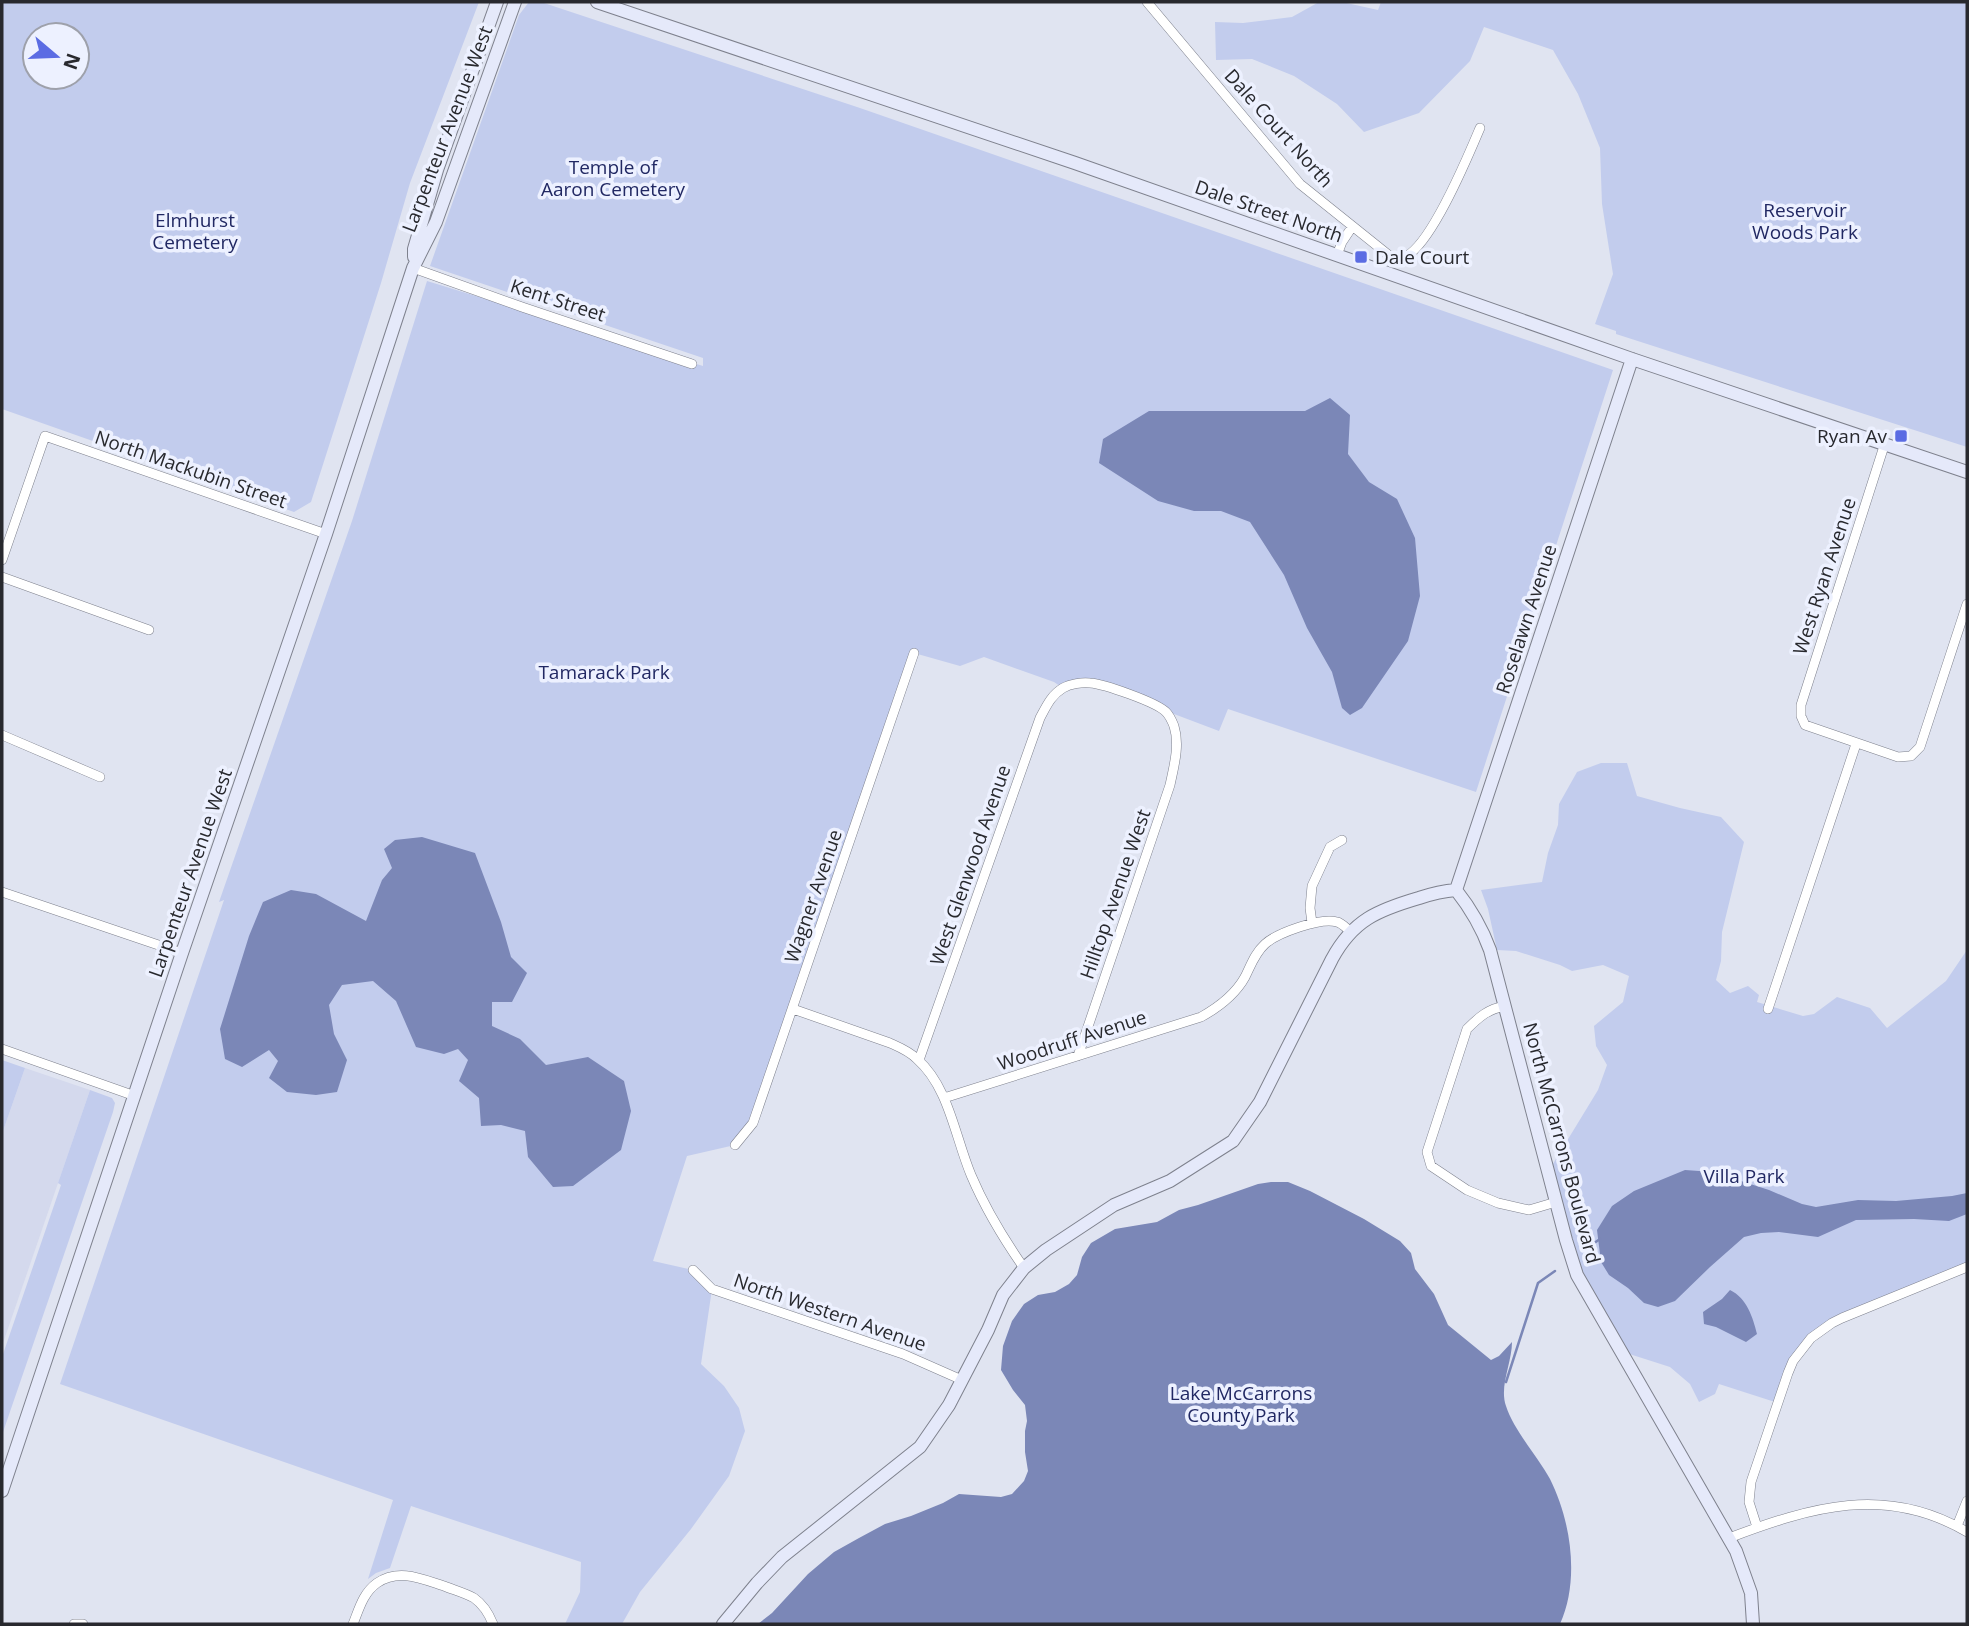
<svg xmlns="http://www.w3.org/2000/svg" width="1969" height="1626" font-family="'Open Sans',sans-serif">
  <rect width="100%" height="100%" fill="#e0e4f1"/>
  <path fill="#d4d9ed" d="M25,1068l65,22 -88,256v-212z"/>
  <path fill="#c2cced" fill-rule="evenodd" d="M2,2h477l-69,181 -29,100 -70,219 -17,10 -292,-103zM35,35h42v42h-42z
    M529,2h12l319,106 753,262 -137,422 -248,-83 -9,22 -127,-48 -29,5 -9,-6 -70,-25 -24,9 -46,-13 -161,470 -18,22 -48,11 -34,105 40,9 19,19 -11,75 23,22 15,22 6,23 -16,45 -38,53 -51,63 -18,32h-57l15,-32 1,-30 -170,-56 -21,62 -14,5 -8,6 25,-79 -333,-116 164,-484 -5,2 133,-381 75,-240 276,85v-8l-273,-92 89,-251z
    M1319,2h23l36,8 3,-8h586v445l-351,-113v-3l-21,-7 18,-50 -11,-70 -2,-56 -22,-54 -25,-44 -69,-23 -14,34 -51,52 -55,19 -27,-28 -43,-28 -42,-17 -36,1 -1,-38 28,1 49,-6z
    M1601,763h26l10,33 43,12 41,9 23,25 -22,90 -1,29 -5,19 14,13 18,-7 11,9 -2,7 46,14 11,-2 23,-17 33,11 17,20 59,-47 21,-31v317l-125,51 -41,32 -23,53 -59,-19 -4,10 -16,8 -9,-18 -20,-17 -50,-16 -32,-56 -40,-123 50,-82 9,-25 -11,-19 -2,-20 29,-24 6,-26 -26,-11 -31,6 -12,-6 -44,-14 -19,-1 -9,-41 -7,-19 61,-8 6,-29 10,-28 1,-21 18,-32z
    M2,1060l23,8 -23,66z
    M90,1090l22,8 3,5 -2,9 -111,323v-78l59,-172 -3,-2z"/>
  <path fill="#7b87b7" d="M1330,398l20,17 -2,39 21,28 28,17 18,39 5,58 -12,45 -46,67 -12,7 -8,-7 -10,-36 -25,-44 -23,-53 -34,-53 -29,-11h-27l-36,-10 -59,-38 4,-24 46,-28h156z
    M422,837l53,16 26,69 10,35 16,16 -15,29h-20v24l28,13 26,26 42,-8 36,24 7,30 -10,39 -48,36 -20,1 -25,-30 -3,-26 -24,-6 -20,1 -2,-28 -20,-17 9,-21 -10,-11 -14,5 -28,-7 -20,-46 -23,-20 -31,4 -13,20 5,29 13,26 -10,32 -21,3 -29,-3 -18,-14 9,-17 -9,-11 -27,17 -17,-8 -5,-30 29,-93 14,-34 28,-12 25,4 50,27 16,-41 10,-12 -8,-19 11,-9z
    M1685,1170l28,2 56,18 33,14 14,3 42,-7 38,1 56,-5 15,-3v21l-18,7 -35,-2 -58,1 -38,17 -39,-5 -18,1 -17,4 -34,30 -35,34 -17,6 -14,-4 -16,-15 -19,-13 -8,-13 -4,-32 15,-24 22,-15z
    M1271,1182h17l22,9 54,28 36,22 11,12 4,16 19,25 14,31 43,35 8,-4 13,-14c0,21 -13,44 -6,64 7,23 32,51 44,73 21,42 30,101 10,145h-802l14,-11 36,-39 26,-22 25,-14 26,-14 26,-8 32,-13 16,-9 42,3 11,-3 12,-13 4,-10 -3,-19v-21l2,-10 -2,-16 -12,-15 -12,-20 2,-24 9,-25 12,-17 14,-9 17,-3 14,-8 8,-9 5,-18 9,-14 24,-14 42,-7 22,-12 19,-5 60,-21z
    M1730,1290c17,8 23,28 27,44l-11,8 -30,-15 -12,-3 -1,-12 19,-13z"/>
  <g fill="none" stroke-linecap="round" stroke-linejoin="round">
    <path stroke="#7b87b7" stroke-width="2.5" d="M1584,1250l16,-11
      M1506,1382l32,-99 17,-12"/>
    <defs>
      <path id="street" d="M1147,2l153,182 91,73c2,0 9,1 11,1 27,-7 67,-104 78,-130
        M1337,255l5,-13 10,-15
        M413,268l109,39 170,57
        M1885,443l-84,262v11l4,9 93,32 13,-1 9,-9 47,-143
        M2,560l43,-124 281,98
        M2,577l147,53
        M2,735l98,42
        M2,892l180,61
        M1312,923l-2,-15 2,-22 18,-39 12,-7
        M1505,1006c-17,3 -26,11 -38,23l-40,123 4,14 36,24 31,13 31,7 27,-8
        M793,1009l97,34c9,4 19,8 27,16 32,28 38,78 54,116 14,33 32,63 53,93
        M1768,1009l88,-265
        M2,1049l133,47
        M919,1060l121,-342c6,-11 11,-23 23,-30 7,-4 19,-6 27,-5 14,1 66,19 76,29 3,3 6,9 8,14 6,19 0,40 -4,59l-92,271
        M944,1098l257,-81c18,-10 34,-22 44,-40 6,-12 10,-24 20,-33 12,-11 56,-27 72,-22 5,1 10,7 14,10
        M735,1145l18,-22 161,-470
        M693,1270l19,19 191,65 59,26
        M1957,1526l10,-25
        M1757,1527l-8,-25 2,-20 37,-109 5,-12 18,-23 21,-15 10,-5 125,-51
        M1729,1538c82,-31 157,-54 238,-6
        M74,1624h9
        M353,1624c6,-15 10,-31 24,-41 22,-15 45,-4 67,3 10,4 21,7 30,12 10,7 15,16 19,26"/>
      <path id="secondary" d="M597,2l478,161 557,196 335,113
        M414,257v-8l23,-79 60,-168
        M1456,890c15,19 26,38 34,60l76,290 11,35 159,276 15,42 2,31
        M1456,890l176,-531
        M2,1491l180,-538 144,-419 87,-266 23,-46 79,-220
        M723,1624l34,-41 25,-26 138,-110 29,-42 39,-75 15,-35 21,-27 22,-18 68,-45 56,-24 63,-40 27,-39 72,-143c21,-39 46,-49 87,-61 12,-4 24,-7 37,-8"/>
    </defs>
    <use href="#street" stroke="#7e818d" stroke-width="10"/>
    <use href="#secondary" stroke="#7e818d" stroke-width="14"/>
    <use href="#street" stroke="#fff" stroke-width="9"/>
    <use href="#secondary" stroke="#e5e9fa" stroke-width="12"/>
  </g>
  <g fill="#5b6ce3" stroke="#edf1ff" stroke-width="2.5">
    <rect x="1354" y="250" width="14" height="14" rx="3.5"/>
    <rect x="1894" y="429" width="14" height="14" rx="3.5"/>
  </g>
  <g text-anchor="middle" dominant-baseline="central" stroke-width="7" stroke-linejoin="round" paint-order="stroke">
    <g font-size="19" fill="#28292e" stroke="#edf1ff">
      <text transform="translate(1279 128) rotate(48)">Dale Court North</text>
      <text transform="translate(447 129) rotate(-69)">Larpenteur Avenue West</text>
      <text transform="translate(1269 211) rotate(19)">Dale Street North</text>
      <text transform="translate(558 300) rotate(18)">Kent Street</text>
      <text transform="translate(191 469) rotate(19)">North Mackubin Street</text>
      <text transform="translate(1824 576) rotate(-72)">West Ryan Avenue</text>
      <text transform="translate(1526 619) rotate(-72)">Roselawn Avenue</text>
      <text transform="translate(970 865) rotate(-71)">West Glenwood Avenue</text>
      <text transform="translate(190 873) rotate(-71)">Larpenteur Avenue West</text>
      <text transform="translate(1115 894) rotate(-71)">Hilltop Avenue West</text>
      <text transform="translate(813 896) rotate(-71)">Wagner Avenue</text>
      <text transform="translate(1072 1040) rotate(-18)">Woodruff Avenue</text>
      <text transform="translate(1562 1143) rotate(75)">North McCarrons Boulevard</text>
      <text transform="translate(830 1312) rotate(19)">North Western Avenue</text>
    </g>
    <g font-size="19" fill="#212863" stroke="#edf1ff">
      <text x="613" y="167">Temple of<tspan x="613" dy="22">Aaron Cemetery</tspan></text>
      <text x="1805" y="210">Reservoir<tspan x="1805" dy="22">Woods Park</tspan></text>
      <text x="195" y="220">Elmhurst<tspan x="195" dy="22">Cemetery</tspan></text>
      <text x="604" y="672">Tamarack Park</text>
      <text x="1744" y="1176">Villa Park</text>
      <text x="1241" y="1393">Lake McCarrons<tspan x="1241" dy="22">County Park</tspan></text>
    </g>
    <g font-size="19" fill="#28292e" stroke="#edf1ff" text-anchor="start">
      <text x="1375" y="257">Dale Court</text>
      <text x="1887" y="436" text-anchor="end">Ryan Av</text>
    </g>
  </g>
  <rect width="1969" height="1626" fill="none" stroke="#28292e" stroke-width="7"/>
  <g transform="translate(56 56) rotate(109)"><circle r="33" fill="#edf1ff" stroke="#9ea1ab" stroke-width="2"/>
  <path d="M0-5L12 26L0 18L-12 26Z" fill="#5b6ce3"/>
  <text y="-10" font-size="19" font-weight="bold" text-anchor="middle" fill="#28292e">N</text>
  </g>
</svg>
